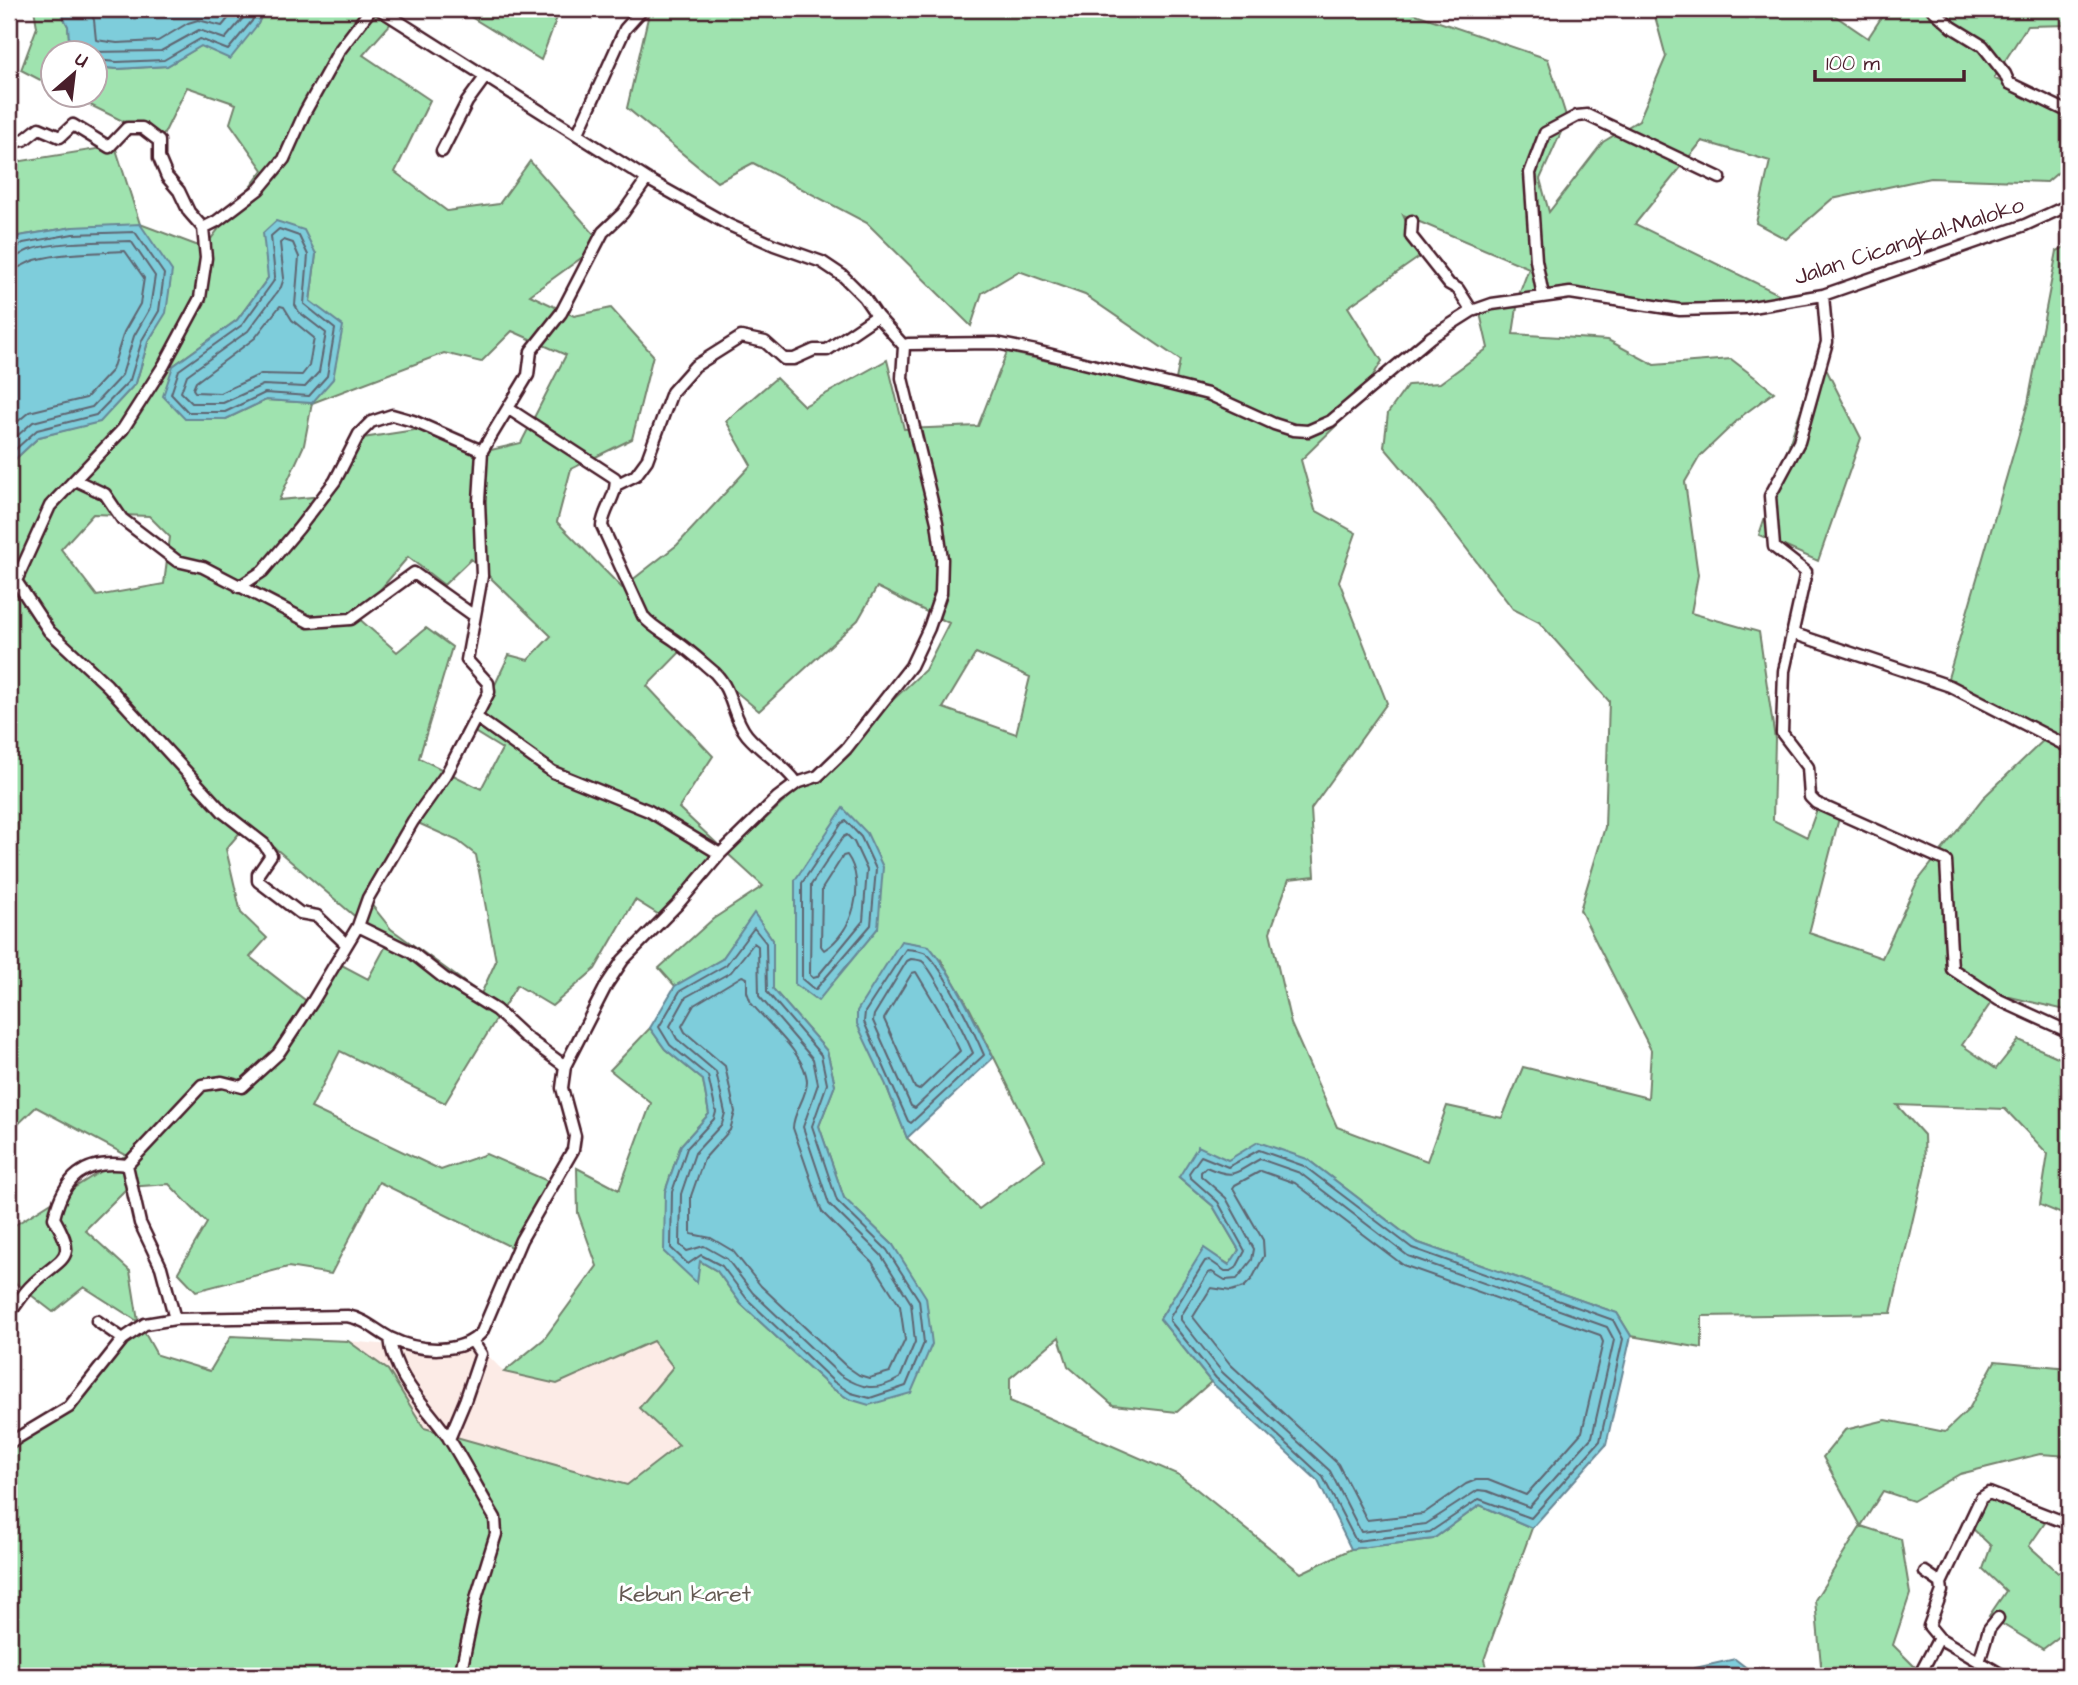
<svg xmlns="http://www.w3.org/2000/svg" width="2078" height="1685" font-family="'Architects Daughter',sans-serif">
  <rect width="100%" height="100%" fill="#fff"/>
  <filter id="ink" filterUnits="userSpaceOnUse"><feTurbulence type="fractalNoise" baseFrequency=".0143" numOctaves="2"/><feDisplacementMap in="SourceGraphic" scale="14" xChannelSelector="R" yChannelSelector="G"/><feConvolveMatrix kernelMatrix="1 2 1 2 8 2 1 2 1" color-interpolation-filters="sRGB"/></filter>
  <g filter="url(#ink)">
    <path fill="#fcebe6" d="M348,1341l85,8 41,-8 30,31 53,12 96,-43 20,25 7,79 -53,40 -203,-57 -36,-58z"/>
    <path fill="#9fe3af" stroke="#74816d" stroke-width="2" fill-rule="evenodd" d="M34,9h25l9,17 2,26h-18v34l-31,-16 16,-43z
      M264,9h114l16,11 -31,35 67,45 -35,72 52,39 52,-7 31,-43 72,82 -72,52 44,21 37,-8 42,47 -21,84 -61,30 -14,53 65,66 55,-43 74,-80 -25,-44 50,-43 28,28 83,-46 17,69 74,-3 29,-74 167,37 6,-29 -95,-65 -66,-24 -37,22 -11,33 -104,-103 -114,-60 -36,19 -90,-74 23,-99h751l147,50 19,60 -27,60 9,33 54,-70 36,-22 27,-63 -13,-48h172l43,29 19,-29h182v16l-42,1 -33,52 72,37 3,9v39l-22,19 -117,-4 -98,21 -46,40 -30,-16 14,-62 -68,-20 -67,83 154,75 -108,10 -92,-18 -71,10 -5,33 95,6 46,25 77,-6 43,33 -31,23 -43,41 -15,26 13,93 -7,38 68,19 16,107 -2,81 34,17 10,-28 22,9 -30,115 73,25 35,-76 66,-84 65,-62 -102,-51 82,-282 29,-152 12,-6v229l-5,25 5,20v486l-4,5 -68,-16 -35,51 34,24 23,-29 50,22v155l-29,-12 8,-51 -43,-45 -108,-4 27,30 1,32 -34,146 -189,3v32l-71,-12 -14,-23 -201,-71 -109,-83 -79,1 -49,17 34,29 26,44 -9,15 -26,-16 -44,70 51,63 -34,30 -64,-7 -45,-39 -9,-29 -49,41v23l169,74 122,98 50,-24 82,-10 47,-34 52,23 -48,132 5,16h-1480v-233l59,-36 69,-86 -53,-34 -31,25 -44,-34 3,-51 114,-72 -90,-48 -27,26v-586l3,-3 5,-17 -8,-3v-59l30,-28 61,-16 36,-38 12,-41 17,-29 -92,-86 -54,9 -10,10v-83l106,-17 25,78 64,24 59,-78 -33,-47 6,-19 -49,-17 -26,53 -91,-45 24,-1 1,-27 22,2 50,-3 34,-20 57,-22zM1403,215l126,53 -12,32 -38,9 9,39 -48,35 -32,2 -20,28 -4,34 49,58 80,104 26,13 70,79 -4,126 -25,83 71,140 -3,48 -125,-31 -21,51 -55,-12 -20,55 -90,-34 -46,-103 -21,-92 19,-53 26,-3 -4,-67 76,-106 -48,-122 17,-48 -41,-23 -14,-50 50,-49 31,-50 -34,-54 73,-51zM316,254l-6,47 2,102 -46,-3 -40,19 -53,-53 64,-46 31,-42zM512,331l54,24 -45,88 -43,10 -44,-26 -84,13 -27,56 -44,4 25,-55 8,-42 132,-50 37,9zM93,514l56,2 21,21 -6,47 -67,12 -36,-47zM408,557l36,28 27,-26 80,77 -23,24 -19,-5 -36,76 29,18 -21,40 -62,-31 33,-111 -26,-19 -29,24 -40,-35zM877,587l72,36 -24,47 -197,184 -49,-46 34,-52 -66,-70 37,-38 75,63 99,-91zM976,653l54,24 -14,57 -73,-26zM418,823l40,18 18,14 20,106 -15,33 -90,-65 -20,-25zM247,824l140,120 -19,35 -28,-15 -31,39 -59,-46 17,-19 -26,-25 -15,-64zM728,854l35,32 -50,33 -54,49 16,18 47,-27 32,-45 19,26v49l54,62 8,34 -16,41 25,72 49,47 -44,154 -19,-12 -89,-83 -24,-33 -18,-10 -2,21 -32,-30v-60l16,-47 28,-31 -6,-34 -38,-31 -15,-21 -40,42 41,33 -32,87 -42,-22 1,45 19,53 -53,73 -40,33 53,12 96,-43 20,26 -34,41 40,37 -52,40 -203,-57 -36,-58 -40,-29 -117,-5 -21,35 -53,-16 -19,-34 -8,-50 -45,-41 43,-43 41,-3 38,39 -29,49 18,19 92,-24 43,7 48,-92 132,65 33,-49 6,-16 -64,-28 -45,16 -130,-62 29,-57 105,52 72,-118 35,21 43,-37 40,-69 26,16zM941,960l29,49 75,151 -66,49 -72,-71 -21,-53z
      M458,9h102l-19,51z
      M1819,355l42,83 -43,123 -59,-26z
      M1995,1361l74,7v88l-29,-2 -80,20 -47,27 -30,-10 -22,35 40,13 9,55 -17,51 23,23 -5,8h-89l-7,-76 46,-74 -38,-69 22,-27 41,-10 59,12 24,-23z
      M1987,1494l62,23 -20,29 29,26 11,-7v64l-26,20 -54,-33 17,-25 -23,-22 8,-23 -23,-22z"/>
    <path fill="#7ecddb" stroke="#698795" stroke-width="2" d="M59,9h205l-6,15 -28,35 -29,-13 -34,20 -50,3 -22,-2 -1,-15h-24l-2,-26z
      M276,221l28,9 12,24 -6,47 33,25 -10,53 -21,24 -46,-3 -40,19h-41l-22,-23 10,-30 64,-46 31,-42 -5,-45z
      M140,224l32,47 -6,42 -18,29 -12,41 -36,39 -61,15 -30,28v-219l10,-10 54,-9z
      M843,808l24,25 16,34 -5,61 -60,73 -23,-17v-104z
      M754,913l19,27v49l54,62 8,34 -16,41 25,72 49,47 33,52 6,47 -21,49 -42,12 -20,-6 -19,-12 -89,-83 -24,-33 -17,-10 -3,22 -33,-31 1,-60 16,-47 28,-31 -6,-34 -38,-31 -15,-21 25,-42 47,-27z
      M901,941l28,5c27,33 45,73 64,112l-86,80 -21,-53 -29,-61v-13z
      M1258,1142l49,17 109,83 201,71 14,23 -25,109 -74,83 -52,-23 -47,34 -82,10 -33,-68 -107,-99 -51,-63 44,-71 25,17 10,-15 -26,-44 -34,-29 19,-31 30,14z
      M1735,1659l22,17h-54l-8,-8z"/>
    <g fill="none" stroke-linecap="round" stroke-linejoin="round">
      <path stroke="#5f6571" stroke-width="2" d="M89,9l5,11 2,20 21,3 41,-2 30,-18 10,-3 24,6 14,-17
        M90,52l71,-1 38,-21 26,9 19,-22 3,-8
        M94,60l23,2 47,-2 36,-21 28,11 24,-29 5,-12
        M279,229l20,7 9,19 -4,49 31,25 -8,47 -18,20 -44,-3 -40,19h-37l-17,-18 8,-24 63,-45 31,-43 2,-5 -4,-41z
        M284,240l9,3 6,14 -4,48 4,7 27,21 -7,39 -14,15 -42,-2 -40,18h-31l-11,-11 6,-17 61,-44 33,-44 3,-9 -4,-35z
        M9,250l6,-1 8,-6 50,-9 62,-2 29,42 -5,37 -17,29 -12,40 -34,35 -59,15 -28,25
        M9,259c9,-1 12,-6 20,-9 30,-9 70,-8 102,-9l24,35 -5,32 -16,28 -12,39 -30,32 -59,15 -24,21
        M9,270c11,-1 16,-7 26,-10 29,-8 60,-7 90,-9l19,27 -4,26 -16,28 -12,38 -26,28 -57,14 -20,17
        M280,306l4,1 8,13 22,18 -5,28 -7,9 -41,-1 -41,19 -25,-1 -2,-3 3,-7 59,-44z
        M846,821l15,16 15,32 -5,56 -56,65 -13,-11v-96l40,-60z
        M847,835l7,7 13,28 -4,51 -46,56 -4,1 -3,-3 1,-90 32,-48z
        M847,855c20,28 6,78 -23,95l-3,-4 1,-57 21,-33z
        M754,928l12,15 1,49 54,63 6,29 -15,42 25,75 50,49 32,50 5,43 -18,43 -36,12 -19,-5 -17,-11 -87,-83 -25,-33 -21,-11 -13,9 -17,-16 1,-56 15,-44 27,-29 2,-7 -8,-36 -38,-31 -11,-18 21,-36 46,-26z
        M754,943l4,3 1,50 54,63 5,25 -15,43 26,77 52,51 30,48 4,39 -15,36c-24,14 -38,11 -60,-3l-87,-82 -26,-34 -23,-13 -17,5 -7,-6 1,-51 14,-41 27,-29 3,-11 -9,-41 -39,-33 -7,-13 16,-29 45,-25z
        M906,949c6,1 16,1 21,5 16,13 48,80 57,101l-73,68 -3,-2 -44,-99 1,-10z
        M911,959c2,0 9,1 11,2 11,8 44,76 51,92l-58,55 -4,-2 -38,-85 1,-6 33,-54z
        M916,972l30,50 14,29 -41,39 -4,-2 -31,-69 28,-46z
        M742,976l5,2v14l4,11c16,20 56,53 56,79 0,15 -14,30 -14,46l29,84 50,50 28,44 5,34 -15,32 -21,6 -10,-3 -13,-9 -85,-80 -28,-35 -22,-13 -20,-4v-38l13,-37 26,-29 5,-18 -10,-46 -40,-34 -3,-6 12,-21z
        M1259,1150l45,16 108,82 201,72 10,19 -23,102 -69,77 -52,-19 -49,33 -74,9 -33,-64 -107,-99 -46,-57v-4l35,-56 4,-1 16,11h6l5,-3 9,-17 -27,-49 -28,-25 -1,-4 12,-17 27,11z
        M1260,1159l40,14 108,83 199,71 7,13 -22,97 -63,70 -42,-16 -9,-1 -52,34 -65,8 -31,-61 -108,-99 -41,-52v-4l27,-43 4,-1 13,8 12,-1 15,-19 2,-11 -28,-51 -25,-22v-4l5,-5c30,13 28,6 54,-8z
        M1261,1171l34,12 108,82 197,70 3,7 -21,90 -56,63 -38,-15h-12l-10,4 -43,30 -56,6 -29,-56 -108,-100 -37,-47 18,-29 20,3 13,-4 8,-8 12,-23 -1,-16 -30,-52 2,-3z"/>
      <defs>
        <path id="minor" d="M379,9l268,170 82,46 45,20 48,17 21,14 21,21 13,19 27,30
          M1932,9l20,18 31,19 22,28 4,9 60,29
          M578,133l47,-104 18,-20
          M9,143l15,-3 15,-12 21,9 13,-12 36,22 18,-19h15l17,13v17l8,19 12,14 10,21 14,16 3,30 -6,40 -36,67 -41,64 -73,77 -34,75 33,50 58,54 116,127 41,32 7,11 -13,19v7l42,32 17,3 29,28
          M442,151l25,-49 19,-26
          M1412,221l-1,15 38,48 9,5 14,22
          M203,228l14,-7 42,-32 25,-30 21,-47 34,-61 32,-42
          M1823,295l4,47 -28,100 -29,54 4,51 32,25 -22,99 -2,62 26,34 2,30 6,6 130,58 6,108 47,31 70,32
          M1543,296l-7,-36 -6,-87 15,-40 32,-17 10,-1 133,63
          M509,409l106,69c4,15 -12,32 -13,48l41,90c10,12 22,17 34,26 13,9 26,21 38,31 18,18 17,44 32,62 15,18 36,28 50,48
          M75,480l30,14 17,25 55,42 26,6 106,55 42,-3 63,-46 59,42
          M616,485l20,-10 11,-15 25,-68 23,-26 46,-29 24,5 19,17h10l20,-9h13l50,-34
          M239,587l24,-16 36,-43 36,-47 24,-47 12,-12 21,-7 21,6 69,30
          M1792,633l158,53 119,61
          M476,717l77,55 96,39 71,43
          M358,926l53,26 33,26 52,32 28,26 41,30
          M127,1165l13,58 21,44 14,52
          M9,1314c8,-10 15,-22 24,-30 29,-28 46,-23 21,-66 10,-41 30,-59 73,-53l75,-80 20,-3 20,5 36,-33 35,-53 45,-75 10,-28 45,-77 34,-48 42,-81 -1,-9 -21,-23 15,-84 -3,-75 3,-50 46,-76 3,-24 30,-38 42,-81 20,-19 24,-34
          M97,1321l26,18
          M390,1338c3,38 37,69 58,99 17,26 31,55 47,81l1,16 -19,61 -17,81
          M449,1439l16,-38 16,-47 -8,-12
          M9,1443l60,-36 54,-68 22,-15 30,-5 172,-3c18,3 28,14 43,22 28,14 71,17 92,-6l39,-92 52,-90 2,-14 -13,-48 3,-22 42,-82 16,-24 55,-56 42,-50 57,-56 20,-15 21,-7 28,-27 65,-83 18,-38 12,-35 1,-34 -5,-37 -35,-144 2,-32 4,-2 88,-1 40,8 172,43 66,30 19,6 15,1 23,-10 100,-84 41,-26 20,-7 78,-11 110,17 66,-2 77,-13 202,-70 44,-20
          M1925,1572l16,11
          M1979,1662l10,-33 9,-11
          M1919,1676l20,-38
          M2004,1676l-65,-38 -10,-12 13,-35 -1,-8 40,-85 8,-5 80,31"/>
      </defs>
      <use href="#minor" stroke="#4a1f2b" stroke-width="15"/>
      <use href="#minor" stroke="#fff" stroke-width="10"/>
    </g>
  </g>
  <g text-anchor="middle" dominant-baseline="central" stroke-width="6" stroke-linejoin="round" paint-order="stroke">
    <g font-size="23" fill="#4a1f2b" stroke="#fff">
      <text transform="translate(1909 241) rotate(-18)">Jalan Cicangkal–Maloko</text>
    </g>
    <g font-size="23" fill="#645a53" stroke="#fff">
      <text x="685" y="1594">Kebun karet</text>
    </g>
  </g>
  <rect width="2078" height="1685" fill="none" stroke="#fff" stroke-width="35"/>
  <rect x="18" y="18" width="2043" height="1650" fill="none" stroke="#4a1f2b" stroke-width="2.5" filter="url(#ink)"/>
  <g transform="translate(74 74) rotate(28)"><circle r="33" fill="#ffffff" stroke="#b7a5aa" stroke-width="2"/>
  <path d="M0-5L12 26L0 18L-12 26Z" fill="#4a1f2b"/>
  <text y="-10" font-size="19" font-weight="bold" text-anchor="middle" fill="#4a1f2b">U</text>
  </g>
  <path d="M1815 70v10h149v-10" fill="none" stroke="#4a1f2b" stroke-width="3.5"/>
  <text x="1826" y="70" font-size="21" fill="#4a1f2b" stroke="#ffffff" stroke-width="5" paint-order="stroke">100 m</text>
</svg>
